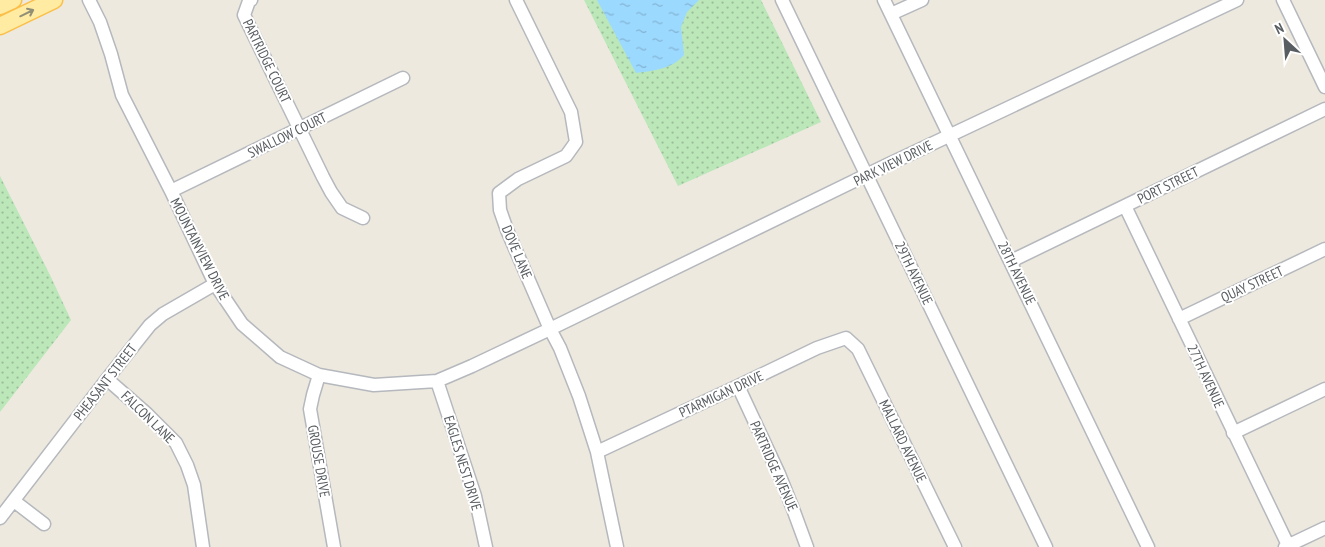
<svg xmlns="http://www.w3.org/2000/svg" width="1325" height="547" font-family="'PT Sans Narrow',sans-serif">
  <defs>
    <pattern id="green-dots" width="8" height="8" patternUnits="userSpaceOnUse" patternTransform="scale(1.25)"><rect width="8" height="8" fill="#bbe7b9"/><path d="M2 2h.1M6 6h.1" fill="none" stroke="#9bbe9a" stroke-width="1.8" stroke-linecap="round"/></pattern>
    <pattern id="water-ripples" width="26" height="14" patternUnits="userSpaceOnUse" patternTransform="scale(1.25)"><rect width="26" height="14" fill="#9cd9ff"/><path d="M2 4q2-2 4 0t4 0M15 11q2-2 4 0t4 0" fill="none" stroke="#82b3d2"/></pattern>
  </defs>
  <rect width="100%" height="100%" fill="#ede9df"/>
  <path fill="url(#green-dots)" d="M584,0h177l60,122 -143,64z
    M0,176l50,99 21,45 -71,92z"/>
  <path fill="url(#water-ripples)" d="M597,0h102l-12,12 -6,15 3,28c-12,14 -31,16 -48,18z"/>
  <g fill="none" stroke-linecap="round" stroke-linejoin="round">
    <defs>
      <path id="minor" d="M89,0l11,22 11,32 11,41 49,96 44,93 27,40 38,33 39,18 55,10 63,-4 35,-15 78,-37 337,-164 350,-165
        M251,0l-2,1 -5,14 79,162 8,15 11,16 21,10
        M516,0l55,112 5,30 -10,14 -48,23 -19,14 1,17 7,20 43,99 10,19 19,48 18,56 20,95
        M782,0l264,547
        M884,0l264,547
        M1283,0l42,87
        M891,14l31,-14
        M171,191l232,-113
        M1125,206l163,339
        M1011,261l314,-152
        M1179,319l146,-70
        M319,375l-6,20 -3,14 24,138
        M107,379l40,35 29,29 11,22 7,20 9,62
        M437,381l38,115 11,51
        M738,386l41,88 14,35 14,38
        M1233,433l92,-44
        M597,452l141,-66 79,-38 29,-10 12,11 97,198
        M14,501l30,23
        M0,518l107,-139 43,-54 13,-11 52,-30
        M1285,547l40,-19"/>
      <path id="major" d="M0,6l13,-6
        M0,26l54,-26"/>
    </defs>
    <use href="#minor" stroke="#b5b8bd" stroke-width="15"/>
    <use href="#major" stroke="#fbbf49" stroke-width="19"/>
    <use href="#minor" stroke="#fff" stroke-width="12"/>
    <use href="#major" stroke="#ffeba1" stroke-width="16"/>
  </g>
  <defs><path id="oneway-shaft" d="M-6 0H5M1.5-3L5.5 0L1.5 3" fill="none" stroke-width="1.6" stroke-linecap="round" stroke-linejoin="round" transform="scale(1.25)"/></defs>
  <use stroke="#928f77" href="#oneway-shaft" transform="translate(27 13) rotate(-26)"/>
  <g text-anchor="middle" dominant-baseline="central" stroke-width="4" stroke-linejoin="round" paint-order="stroke">
    <g font-size="14" fill="#585d61" stroke="#fff">
      <text transform="translate(267 61) rotate(64)">PARTRIDGE COURT</text>
      <text transform="translate(287 135) rotate(-26)">SWALLOW COURT</text>
      <text transform="translate(893 163) rotate(-26)">PARK VIEW DRIVE</text>
      <text transform="translate(1168 185) rotate(-26)">PORT STREET</text>
      <text transform="translate(200 249) rotate(63)">MOUNTAINVIEW DRIVE</text>
      <text transform="translate(517 252) rotate(67)">DOVE LANE</text>
      <text transform="translate(914 273) rotate(64)">29TH AVENUE</text>
      <text transform="translate(1017 273) rotate(64)">28TH AVENUE</text>
      <text transform="translate(1252 284) rotate(-25)">QUAY STREET</text>
      <text transform="translate(1206 376) rotate(65)">27TH AVENUE</text>
      <text transform="translate(105 382) rotate(-52)">PHEASANT STREET</text>
      <text transform="translate(721 394) rotate(-25)">PTARMIGAN DRIVE</text>
      <text transform="translate(148 417) rotate(44)">FALCON LANE</text>
      <text transform="translate(903 441) rotate(64)">MALLARD AVENUE</text>
      <text transform="translate(319 461) rotate(80)">GROUSE DRIVE</text>
      <text transform="translate(463 463) rotate(73)">EAGLES NEST DRIVE</text>
      <text transform="translate(774 466) rotate(66)">PARTRIDGE AVENUE</text>
    </g>
  </g>
  <g transform="translate(1285 40) rotate(334)" stroke="#ffffff" stroke-width="4" paint-order="stroke">
  <path d="M0-4L9 19L0 12L-9 19Z" fill="#585d61"/>
  <text y="-8" font-size="14" font-weight="bold" text-anchor="middle" fill="#585d61">N</text>
  </g>
</svg>
